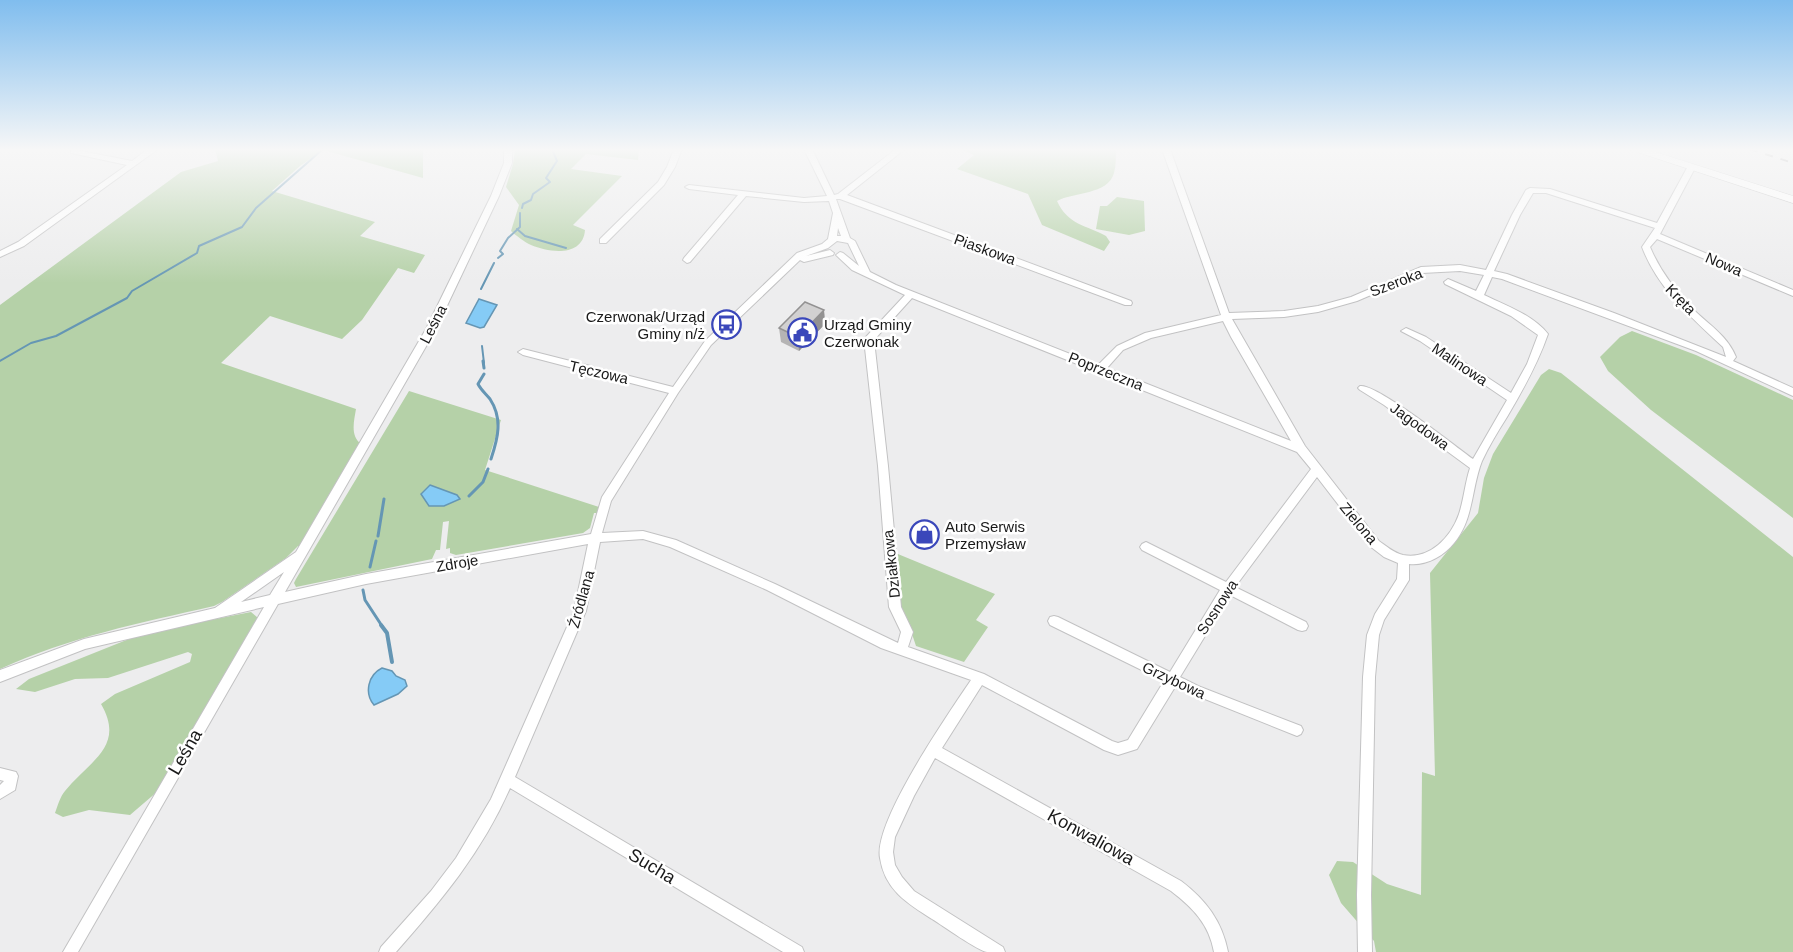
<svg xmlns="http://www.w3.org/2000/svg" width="1793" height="952" font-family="Arial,sans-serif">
  <rect width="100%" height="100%" fill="#ededee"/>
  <path fill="#b5d1a8" d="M215,149h208v29l-100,-28 -23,16 -28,25 103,31 -15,14 65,19 -11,18 -16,-5 -36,52 -20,19 -72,-23 -49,47 135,46c-2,12 -6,27 5,35l-60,103 -3,-1 -12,12 -64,44 -8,4c-75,17 -144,31 -214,63v-364l181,-133 37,-11z
    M515,149h124l-1,11 -52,-6 -15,15 51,7 -49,49 12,5c-2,27 -35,23 -54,15 -7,-3 -14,-9 -20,-14l8,-26 -13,-18 7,-23z
    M960,149h156c0,8 0,17 -2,24 -6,22 -41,19 -57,28 11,24 29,24 49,35l4,6 -6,9 -62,-26 -14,-31 -71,-25 17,-14z
    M1117,197l27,4 1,30 -16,4 -33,-6 4,-23h7z
    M1632,331l64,24 97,45v118l-142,-108 -43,-39 -8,-14 20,-20z
    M1549,369l12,4 232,184v395h-417l-2,-11 -33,-38 -12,-28 8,-14 16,1 34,22 34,11 1,-123 13,4 -5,-203 48,-60 6,-35 9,-24 48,-79z
    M409,391l92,29 -16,50 114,37 -2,6h-3l-4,15 -7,5 -127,22 -6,-2v-5l-4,1 3,-28 -6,1 -3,28h-4l-4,9 -136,28 -2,-4 2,-4z
    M893,552l102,42 -19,26 12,7 -24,35 -48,-16 -9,-27 -8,-11z
    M251,612l7,6 -100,173 -28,24 -41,-5 -26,7 -8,-4c3,-8 5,-16 10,-22 24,-30 61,-44 36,-87l14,-10 75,-32 2,-8 -4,-2 -80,26 -33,1 -40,13 -19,-3 13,-10 115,-46z"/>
  <path fill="#85cbf6" stroke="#6596b4" stroke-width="1.5" d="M479,299l18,6 -13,22 -4,1 -14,-5z
    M430,485l27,10 3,4 -16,7h-15l-8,-12z
    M382,668l10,3 4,5 9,4 2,6 -9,8 -24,11c-10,-12 -6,-30 8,-37z"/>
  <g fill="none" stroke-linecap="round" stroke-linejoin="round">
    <path stroke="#6596b4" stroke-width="2" d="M522,208l1,-4 8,-4 2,-6 17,-12 -4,-4 11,-17 -5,-12
      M517,229l8,7 41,12
      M498,258l5,-4 -3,-3 8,-13 12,-11v-14
      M481,289l13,-26
      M482,346l2,17
      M0,361l31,-18 25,-7 71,-38 5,-7 65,-38 2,-7 43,-19 14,-19 67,-59"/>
    <path stroke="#6596b4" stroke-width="3" d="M483,361l1,7
      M484,374l-6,10c3,6 8,10 12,15 13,20 8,39 1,60
      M469,496l14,-14 5,-13
      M378,536l6,-37
      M370,567l6,-26
      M363,590l2,10 17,26"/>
    <path stroke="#6596b4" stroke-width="4" d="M381,625l6,8 5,29"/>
    <defs>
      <path id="minor" d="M71,149l61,12 16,-12h10l-134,97 -24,11v-6l18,-9 109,-77 -56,-12z
        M504,149h8v14l-13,33 -63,133 -151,263 81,-18 225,-40 11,-37 67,-104 -146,-38 -5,-3 5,-3 150,38 32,-46 92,-88 25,-9 6,-5 5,-26 -4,-12 -25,1 -58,-6 -56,66 -3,1 -4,-3 1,-2 54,-63 -49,-6 -4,-2 4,-2 115,13 23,-2 -23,-47h8l22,46 4,-1 58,-45h9l-58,46 284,106 1,2 -1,2h-6l-285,-106h-4l14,39 5,3 15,31 26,13 202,80 19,-19 28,-13 76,-18 -59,-166h8l59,164 55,-2 34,-5 33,-9 70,-30 39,-2 26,5 26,-55 14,-25 4,-2 20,1 107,34 30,-55 1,-2h6l1,2 -35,66 133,56v6l-136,-57 -7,8c11,26 27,45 46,65 15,14 32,25 40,45l-3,4 60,27v8l-97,-45 -194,-72 -10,-2 -8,18c21,10 49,20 64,39 -10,29 -25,56 -41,83 -9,14 -18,29 -25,44 -11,28 -8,58 -28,82 -10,13 -28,23 -45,21v16l-25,40 -5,15 -4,42 -4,218 1,57h-14l-1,-57 6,-218 4,-42 8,-21 22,-35 1,-16 -14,-6 -13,-10 -54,-70 -82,110 71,35 2,4 -2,4 -4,1 -4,-1 -68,-35 -50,82 18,9 103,40 2,4 -2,4 -4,2 -122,-49 -38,62 -19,6 -14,-5 -122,-65 -40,63 239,133c25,19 41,40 47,71h-14c-5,-28 -21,-44 -43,-61l-236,-133 -21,38 -19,41 -2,15 2,13 7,12 12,14 89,56 2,5c-6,0 -12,0 -18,0 -9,-1 -45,-27 -55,-33 -25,-16 -47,-29 -52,-61 -7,-36 69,-145 91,-178l-90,-32 -114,-58 -97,-43 -27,-8 -43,3 -14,69 -71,166 287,170 2,5h-21l-273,-164c-28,64 -69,113 -114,164h-17l2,-5 50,-56 25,-33 35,-59 83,-188 14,-67 -222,40 -88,20 -200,348h-15l201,-345 -179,42 -85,33v-12l84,-31 131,-31 81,-56 130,-223 65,-133 13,-33zM1533,193h13l109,35 -13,19c16,42 49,70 81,100l3,10 -112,-44 -107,-39 -13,-3 26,-56zM838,228l3,8h-4zM837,241l11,2 11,23 -16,-13 -3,-1 -4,3 16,15 53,25 -41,44 14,127 11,141 12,25 -3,11 -123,-59 -99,-44 -33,-9 -41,2 9,-32 67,-108 33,-48 89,-85 4,2 29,-7 1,-2 -4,-3 -24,6 22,-8zM1460,271l24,4 -8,16 -28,-12 -4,3 1,2 66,32 27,19 -11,29 -16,29 -85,-56 -20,-9 -5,3 19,10 87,59 -34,59c-18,-13 -97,-76 -113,-73l-2,2 2,2 24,15 86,63c-5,15 -6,31 -11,46 -8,23 -29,46 -56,41 -9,-2 -17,-9 -24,-14l-74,-95 -73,-127 52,-2 34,-5 39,-11 65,-28zM912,298l385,154 14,17 -85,113 -80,-40 -4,2 -2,3 2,3 78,40 -50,82 -112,-55 -4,-1 -4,1 -2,4 2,4 114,56 -36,59 -10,3 -6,-2 -128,-67 -76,-27 5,-15 -12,-25 -13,-141 -14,-126zM1223,321l8,16 60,104 -184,-73 16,-18 28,-12zM284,572l-14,23 -29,7z
        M674,149h8l-7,18 -11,18 -58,58h-6v-4l58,-57 9,-15z
        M0,768l16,4 2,4 -3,14 -15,9v-14l4,-4 -4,-1z"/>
      <path id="secondary" d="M1628,149h18l147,47v7z"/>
    </defs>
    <use href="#minor" stroke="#c2c2c3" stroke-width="2"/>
    <use href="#secondary" stroke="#c2c2c3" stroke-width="1"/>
    <use href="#minor" fill="#fff" fill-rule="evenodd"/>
    <use href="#secondary" fill="#fff" fill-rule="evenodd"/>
    <path stroke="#747474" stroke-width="2" stroke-dasharray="8 8" stroke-linecap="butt" d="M1750,149l43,14"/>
  </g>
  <path fill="#b5b4b4" d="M824,310l1,14 -26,27 -18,-9 -2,-14z"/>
  <path fill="#939292" d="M824,310l1,14 -26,27 -1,-14z"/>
  <path fill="#d2d1d1" stroke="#939292" stroke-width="1.5" d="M805,302l19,8 -26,27 -19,-9z"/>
  <linearGradient id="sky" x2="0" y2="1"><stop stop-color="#80bdee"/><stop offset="0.53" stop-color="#f7f7f7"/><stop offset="1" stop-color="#f7f7f7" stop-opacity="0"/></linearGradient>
  <rect width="1793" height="283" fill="url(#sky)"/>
  <defs>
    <symbol id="bus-ring" viewBox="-11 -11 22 22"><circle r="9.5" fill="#fff" stroke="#3a47ba" stroke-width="1.5"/><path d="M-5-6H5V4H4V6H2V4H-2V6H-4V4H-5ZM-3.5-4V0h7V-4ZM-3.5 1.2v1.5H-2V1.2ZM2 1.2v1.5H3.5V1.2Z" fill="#3a47ba"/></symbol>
    <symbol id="civic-ring" viewBox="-11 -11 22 22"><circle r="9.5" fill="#fff" stroke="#3a47ba" stroke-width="1.5"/><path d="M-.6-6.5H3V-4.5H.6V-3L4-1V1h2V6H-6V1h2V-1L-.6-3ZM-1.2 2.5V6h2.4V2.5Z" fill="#3a47ba"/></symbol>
    <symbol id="shop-ring" viewBox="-11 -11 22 22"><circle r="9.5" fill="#fff" stroke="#3a47ba" stroke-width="1.5"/><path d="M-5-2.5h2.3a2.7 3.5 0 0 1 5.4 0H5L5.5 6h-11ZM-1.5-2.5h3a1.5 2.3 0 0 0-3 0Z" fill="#3a47ba"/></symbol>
  </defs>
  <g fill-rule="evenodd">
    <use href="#bus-ring" x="710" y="308" width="33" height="33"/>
    <use href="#civic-ring" x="786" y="316" width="33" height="33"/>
    <use href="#shop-ring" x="908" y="518" width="33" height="33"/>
  </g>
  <g text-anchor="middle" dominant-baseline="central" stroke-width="5" stroke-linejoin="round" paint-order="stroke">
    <g font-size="15" fill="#191919" stroke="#fff">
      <text transform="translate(985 249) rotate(20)">Piaskowa</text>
      <text transform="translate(1724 264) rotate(23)">Nowa</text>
      <text transform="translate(1396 282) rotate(-21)">Szeroka</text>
      <text transform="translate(1681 299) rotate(46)">Kręta</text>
      <text transform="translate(433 324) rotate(-63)">Leśna</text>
      <text transform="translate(1460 364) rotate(34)">Malinowa</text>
      <text transform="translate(1106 371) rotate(22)">Poprzeczna</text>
      <text transform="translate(599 372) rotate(13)">Tęczowa</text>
      <text transform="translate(1420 426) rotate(36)">Jagodowa</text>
      <text transform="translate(1359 523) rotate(50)">Zielona</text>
      <text transform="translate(457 563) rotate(-10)">Zdroje</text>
      <text transform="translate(891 564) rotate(-96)">Działkowa</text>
      <text transform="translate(581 599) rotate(-74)">Źródlana</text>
      <text transform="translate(1217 607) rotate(-57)">Sosnowa</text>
      <text transform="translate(1174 680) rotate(25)">Grzybowa</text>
    </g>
    <g font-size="15" fill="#191919" stroke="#fff" text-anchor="start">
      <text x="705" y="316" text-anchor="end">Czerwonak/Urząd<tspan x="705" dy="17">Gminy n/ż</tspan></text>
      <text x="824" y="324">Urząd Gminy<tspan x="824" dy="17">Czerwonak</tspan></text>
      <text x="945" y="526">Auto Serwis<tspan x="945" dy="17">Przemysław</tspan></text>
    </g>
    <g font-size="18" fill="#191919" stroke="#fff">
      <text transform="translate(185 752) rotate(-60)">Leśna</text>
      <text transform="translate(1091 837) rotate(29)">Konwaliowa</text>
      <text transform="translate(652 866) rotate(31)">Sucha</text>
    </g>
  </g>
</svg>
